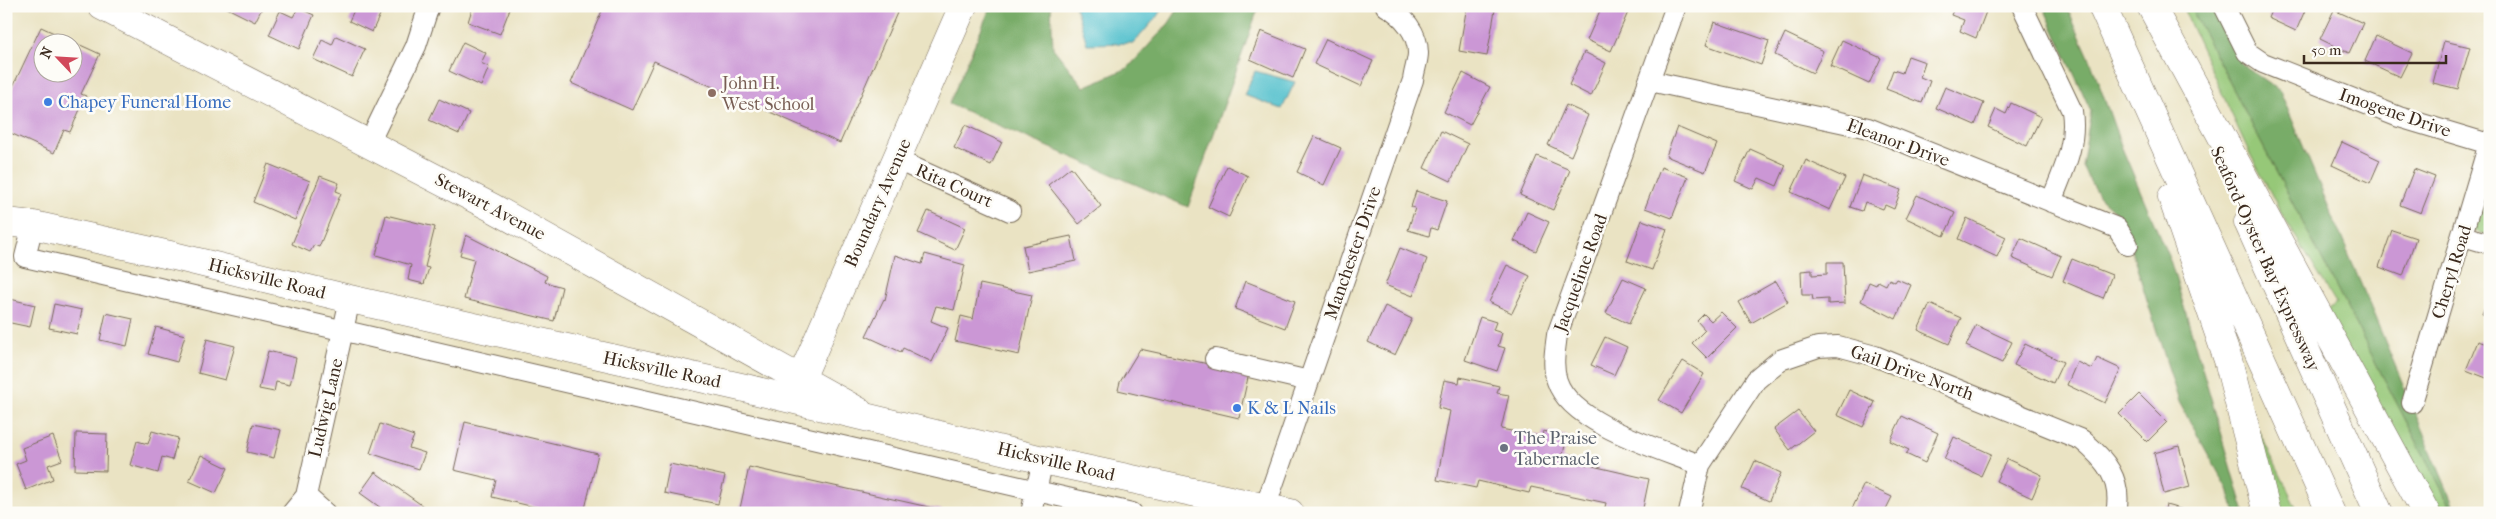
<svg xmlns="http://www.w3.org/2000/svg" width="2496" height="519" font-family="'IM FELL French Canon',serif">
  <rect width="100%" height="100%" fill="#fdfcf7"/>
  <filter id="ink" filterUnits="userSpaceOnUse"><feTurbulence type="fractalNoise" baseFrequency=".02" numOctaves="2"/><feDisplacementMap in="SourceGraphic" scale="10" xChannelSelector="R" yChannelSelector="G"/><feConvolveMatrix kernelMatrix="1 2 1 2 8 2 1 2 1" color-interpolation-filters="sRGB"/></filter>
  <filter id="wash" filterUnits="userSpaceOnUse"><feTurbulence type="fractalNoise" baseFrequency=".0096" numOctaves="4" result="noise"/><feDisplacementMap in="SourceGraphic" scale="20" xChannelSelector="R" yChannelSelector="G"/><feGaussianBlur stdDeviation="1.12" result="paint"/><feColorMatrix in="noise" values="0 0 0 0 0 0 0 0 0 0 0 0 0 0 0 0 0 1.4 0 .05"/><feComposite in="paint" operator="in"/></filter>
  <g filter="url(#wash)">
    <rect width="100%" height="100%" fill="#eae3c3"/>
    <path fill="#96c878" stroke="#68794b" d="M2182,6h8l264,507h-14l-34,-53 -79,-149 9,-8 -53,-87 -34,-64z
      M2490,169v67l-19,-6z
      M2253,419l46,94h-24z"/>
    <path fill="#78ac68" stroke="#5a6b43" d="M991,6h60l2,42 31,39 44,-19 41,-45 11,-17h79l-71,201 -239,-103z
      M2043,6h23l24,53 32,89 49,115 74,250h-9l-8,-23 -49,-88 -58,-185 -22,-20 -17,-30 9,-56z
      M2190,6h24l26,57 40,28 177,422h-3z"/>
    <path fill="#54c1cd" stroke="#487676" d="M1075,6h91l-32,37 -47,1z
      M1255,71l40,11 -13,27 -38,-14z"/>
    <g id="blocks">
      <path fill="#cb97d5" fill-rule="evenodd" d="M223,6h40l-8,16z
        M356,6h28l-12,26 -23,-11z
        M473,6h38l-11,28 -32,-12z
        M604,6h296l-60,137 -186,-82 -22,49 -61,-27z
        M1467,6l28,4 -8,46 -28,-5z
        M1602,6h18l9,4 -18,41 -24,-11z
        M1955,6h26l6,3 -11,29 -16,-7 4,-11 -13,-5z
        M2273,6h29l4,2 -10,23 -28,-13z
        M298,8l16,7 -15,34 -30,-14 11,-24 13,6z
        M2334,10l29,13 -14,30 -29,-14z
        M1714,22l55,19 -8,24 -55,-20z
        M41,27l59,27 -19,40 5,2 -16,36 -6,-2 -10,23 -48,-22v-30zM42,42h30v30h-30z
        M1261,31l44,18 -12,29 -43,-19z
        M1785,33l38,18 -10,22 -38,-18z
        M336,36l29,13 -13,28 -39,-18 9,-19 10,5z
        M2376,36l36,17 -12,24 -35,-16z
        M1326,39l47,22 -12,25 -47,-22z
        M1842,40l39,18 -12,26 -39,-18z
        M2444,41l26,6 -12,42 -25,-6z
        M463,42l23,11 -5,10 8,4 -8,19 -32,-15z
        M1584,52l22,11 -15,33 -22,-11z
        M1908,56l17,6 -5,15 10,4 -8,22 -36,-14 7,-19 9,3z
        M1463,73l27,14 -20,38 -26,-13z
        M1945,87l39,16 -9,22 -39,-17z
        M439,99l30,14 -10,21 -30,-14z
        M2011,103l30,14 -14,29 -39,-19 8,-18 10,5z
        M1566,105l22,10 -17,41 -23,-11z
        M965,125l37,17 -11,23 -37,-17z
        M1677,127l40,17 -12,28 -39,-16z
        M1441,131l27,13 -17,37 -27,-13z
        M1314,136l27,12 -17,37 -27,-13z
        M2342,142l38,18 -10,23 -38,-18z
        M1750,149l36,16 -9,21 -18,-8 -6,11 -18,-8z
        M1537,156l33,14 -17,40 -33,-15z
        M1806,160l39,18 -15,32 -39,-18z
        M268,164l42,17 -15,39 -42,-18z
        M1227,166l21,10 -19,41 -21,-10z
        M1071,167l30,39 -22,18 -31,-39z
        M1661,167l27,10 -16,41 -27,-10z
        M2414,169l21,8 -14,36 -21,-8z
        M1862,175l39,15 -7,19 -9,-4 -2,4 -18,-7 -3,9 -12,-4z
        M320,176l19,7 -3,8 5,2 -22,54 -5,-2 -4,7 -18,-8z
        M1416,191l31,10 -10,29 -6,-2 -2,8 -21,-6 7,-22 -4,-1z
        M1917,195l38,18 -11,23 -38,-18z
        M928,211l37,17 -10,22 -37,-17z
        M1527,212l22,10 -13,29 -22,-10z
        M386,215l49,12 -10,40 4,1 -5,16 -16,-4 3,-15 -35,-10z
        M1967,218l39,19 -9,20 -39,-18z
        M1642,220l25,9 -15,41 -25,-9z
        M2392,230l24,8 -13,38 -24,-9z
        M466,235l81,41 -2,6 17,5 -8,34 -90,-22 10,-40 -14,-4z
        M1071,236l5,25 -48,10 -5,-25z
        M2021,238l40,18 -9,20 -40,-18z
        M1400,248l27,11 -14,37 -28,-11z
        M925,254l40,11 -11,45 -18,-4 -5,15 17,7 -16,34 -29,-14 -2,4 -35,-16 18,-37 1,1 10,-45 27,9z
        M2072,259l40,16 -9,23 -40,-17z
        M1827,262h16l2,41 -17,1v-5l-15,1 -1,-5h-10l-1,-24 11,-1v5l15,-1z
        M1507,265l23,11 -18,37 -23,-11z
        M1623,278l23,10 -17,36 -23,-11z
        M1889,279l6,3 2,-3 14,6 -15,34 -35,-18 8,-19 7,3 2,-4 8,4z
        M1245,281l50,20 -10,27 -50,-19z
        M1776,281l12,21 -37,21 -12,-21z
        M980,284l52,11 -13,60 -64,-14 6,-25 12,3z
        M2490,294v23l-8,-3z
        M6,298l29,7 -5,22 -24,-5z
        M54,304l28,6 -5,24 -28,-6z
        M1930,304l31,14 -12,26 -31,-14z
        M1385,306l27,13 -17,36 -27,-13z
        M1721,312l16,16 -30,30 -15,-15 13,-13 -8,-9 7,-7 7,7z
        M106,313l27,6 -6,27 -27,-6z
        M1480,317l16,5 -3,8 9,3 -4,13 7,2 -8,23 -32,-11z
        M1976,325l36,17 -10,21 -36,-17z
        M156,327l29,8 -8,27 -29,-8z
        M1605,337l22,10 -13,28 -23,-10z
        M207,339l28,7 -10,34 -27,-7z
        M2478,341l12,4 -1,34 -23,-9z
        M2025,344l38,18 -10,21 -39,-18z
        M1140,349l109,24 -10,45 -121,-28 2,-8z
        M268,351l28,7 -6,27 -14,-3 -2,10 -15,-3z
        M2097,358l24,11 -16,34 -38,-18 10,-23 15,7z
        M1683,361l21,13 -23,39 -22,-13z
        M1460,377l39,9 -2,7 12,2 -8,34 41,8 1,-6 24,5 -5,23 87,20 -7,34 -38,-2 2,-8 -75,-16 -2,6 -51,-12 -2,7 -39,-8 13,-69 -12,-3 6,-28 15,3z
        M1849,390l26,12 -12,25 -26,-12z
        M2139,394l28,28 -20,20 -28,-28z
        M1798,411l16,20 -24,19 -16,-21z
        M1902,416l36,17 -13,30 -19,-9 3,-4 -19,-9z
        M465,422l133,32 -14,59h-24l-68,-16 4,-17 -42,-10z
        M253,424l28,6 -7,28 -27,-6z
        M380,424l34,12 -5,12 16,5 -6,16 -49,-16z
        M152,431l26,7 -6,22 -10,-3 -4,16 -28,-8 7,-24 11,3z
        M76,433l31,1 -1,37 -31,-1z
        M53,436l9,24 -14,5 5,14 -27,11 -10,-26 10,-4 -4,-12z
        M1954,437l37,17 -10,22 -37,-17z
        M2179,446l11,41 -26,7 -10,-41z
        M201,455l27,13 -12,25 -27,-12z
        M2007,459l35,16 -10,23 -36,-17z
        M1755,461l26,12 -12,28 -27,-12z
        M670,464l55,12 -7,28 -54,-11z
        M749,467l193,43 -1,3h-202z
        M375,472l48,34 -5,7h-30l-28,-20z
        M1864,484l28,13 -8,16h-34z
        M2166,505l25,7v1h-27z"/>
    </g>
  </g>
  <g filter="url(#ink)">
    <use href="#blocks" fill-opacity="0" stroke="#786b58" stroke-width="1"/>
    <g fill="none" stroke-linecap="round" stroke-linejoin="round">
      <defs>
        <path id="minor" d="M1676,6l-119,329c-2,16 -5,31 0,46 14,43 103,68 143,84
          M2022,6l50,105c5,34 -9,60 -21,91
          M2224,6l23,46 16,11 136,54 90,27
          M1650,81l218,47 249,100 11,17
          M369,143l47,-97 13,-40
          M897,160l113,51
          M33,225l-8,32 1107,256
          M2463,236l27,8
          M1215,359l94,22
          M2412,403l78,-263
          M306,496l19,17
          M1265,508l148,-428c1,-9 5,-19 5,-27 0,-20 -15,-38 -32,-47
          M292,513l14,-17 44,-197
          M1031,513l12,-53
          M1689,513l11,-48 56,-85 24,-20 38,-13 20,-1 37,10 207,84c23,19 41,40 34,73"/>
        <path id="secondary" d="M102,6l391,202 365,203
          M793,397l170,-391"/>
        <path id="primary" d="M6,222l27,3 141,31 176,43 395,89 298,72 247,53"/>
        <path id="motorway" d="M2102,6l229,507
          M2151,6l275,507
          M2172,197l56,163 39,153
          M2248,222l131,291"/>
      </defs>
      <use href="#minor" stroke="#786b58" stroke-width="22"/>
      <use href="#secondary" stroke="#786b58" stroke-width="29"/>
      <use href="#primary" stroke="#786b58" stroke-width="29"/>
      <use href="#motorway" stroke="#786b58" stroke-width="29"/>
      <use href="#minor" stroke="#fff" stroke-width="20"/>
      <use href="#secondary" stroke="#fff" stroke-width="28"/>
      <use href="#primary" stroke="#fff" stroke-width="28"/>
      <use href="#motorway" stroke="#fff" stroke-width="28"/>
    </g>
  </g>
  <circle fill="#8d6e63" stroke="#fdfcf7" stroke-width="2" cx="712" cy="93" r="5"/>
  <g fill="#3f7fe0" stroke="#fdfcf7" stroke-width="2">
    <circle cx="48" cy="102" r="5"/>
    <circle cx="1237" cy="408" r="5"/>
  </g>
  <circle fill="#6b7280" stroke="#fdfcf7" stroke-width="2" cx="1504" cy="448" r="5"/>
  <g text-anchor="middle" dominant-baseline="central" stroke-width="5" stroke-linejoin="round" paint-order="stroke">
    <g font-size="18" fill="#785e54" stroke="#fdfcf7" text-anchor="start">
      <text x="722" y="83">John H.<tspan x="722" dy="21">West School</tspan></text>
    </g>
    <g font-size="18" fill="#366cbe" stroke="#fdfcf7" text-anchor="start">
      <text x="58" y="102">Chapey Funeral Home</text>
      <text x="1247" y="408">K &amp; L Nails</text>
    </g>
    <g font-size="18" fill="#3b2a1e" stroke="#fdfcf7">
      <text transform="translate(2395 113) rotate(19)">Imogene Drive</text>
      <text transform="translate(1898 143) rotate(20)">Eleanor Drive</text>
      <text transform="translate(954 186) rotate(24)">Rita Court</text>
      <text transform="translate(878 203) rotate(-66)">Boundary Avenue</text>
      <text transform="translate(490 207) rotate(28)">Stewart Avenue</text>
      <text transform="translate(1353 253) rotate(-71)">Manchester Drive</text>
      <text transform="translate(2265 259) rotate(66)">Seaford-Oyster Bay Expressway</text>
      <text transform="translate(2452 272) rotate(-73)">Cheryl Road</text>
      <text transform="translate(1581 273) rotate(-70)">Jacqueline Road</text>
      <text transform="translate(267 279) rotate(14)">Hicksville Road</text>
      <text transform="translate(662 370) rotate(12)">Hicksville Road</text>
      <text transform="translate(1912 373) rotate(20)">Gail Drive North</text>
      <text transform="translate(326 408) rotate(-77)">Ludwig Lane</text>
      <text transform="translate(1056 462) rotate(13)">Hicksville Road</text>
    </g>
    <g font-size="18" fill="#5b616d" stroke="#fdfcf7" text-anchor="start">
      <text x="1514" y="438">The Praise<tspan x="1514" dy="21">Tabernacle</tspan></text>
    </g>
  </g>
  <rect width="2496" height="519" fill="none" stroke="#fdfcf7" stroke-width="25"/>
  <g transform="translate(58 58) rotate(295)"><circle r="24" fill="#fdfcf7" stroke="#afa8a0"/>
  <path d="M0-4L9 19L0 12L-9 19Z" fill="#d1495b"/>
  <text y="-8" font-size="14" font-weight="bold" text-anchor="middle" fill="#3b2a1e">N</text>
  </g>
  <path d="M2304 55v8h142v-8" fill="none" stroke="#3b2a1e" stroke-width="2.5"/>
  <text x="2311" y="55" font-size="15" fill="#3b2a1e" stroke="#fdfcf7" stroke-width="4" paint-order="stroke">50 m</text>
</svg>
